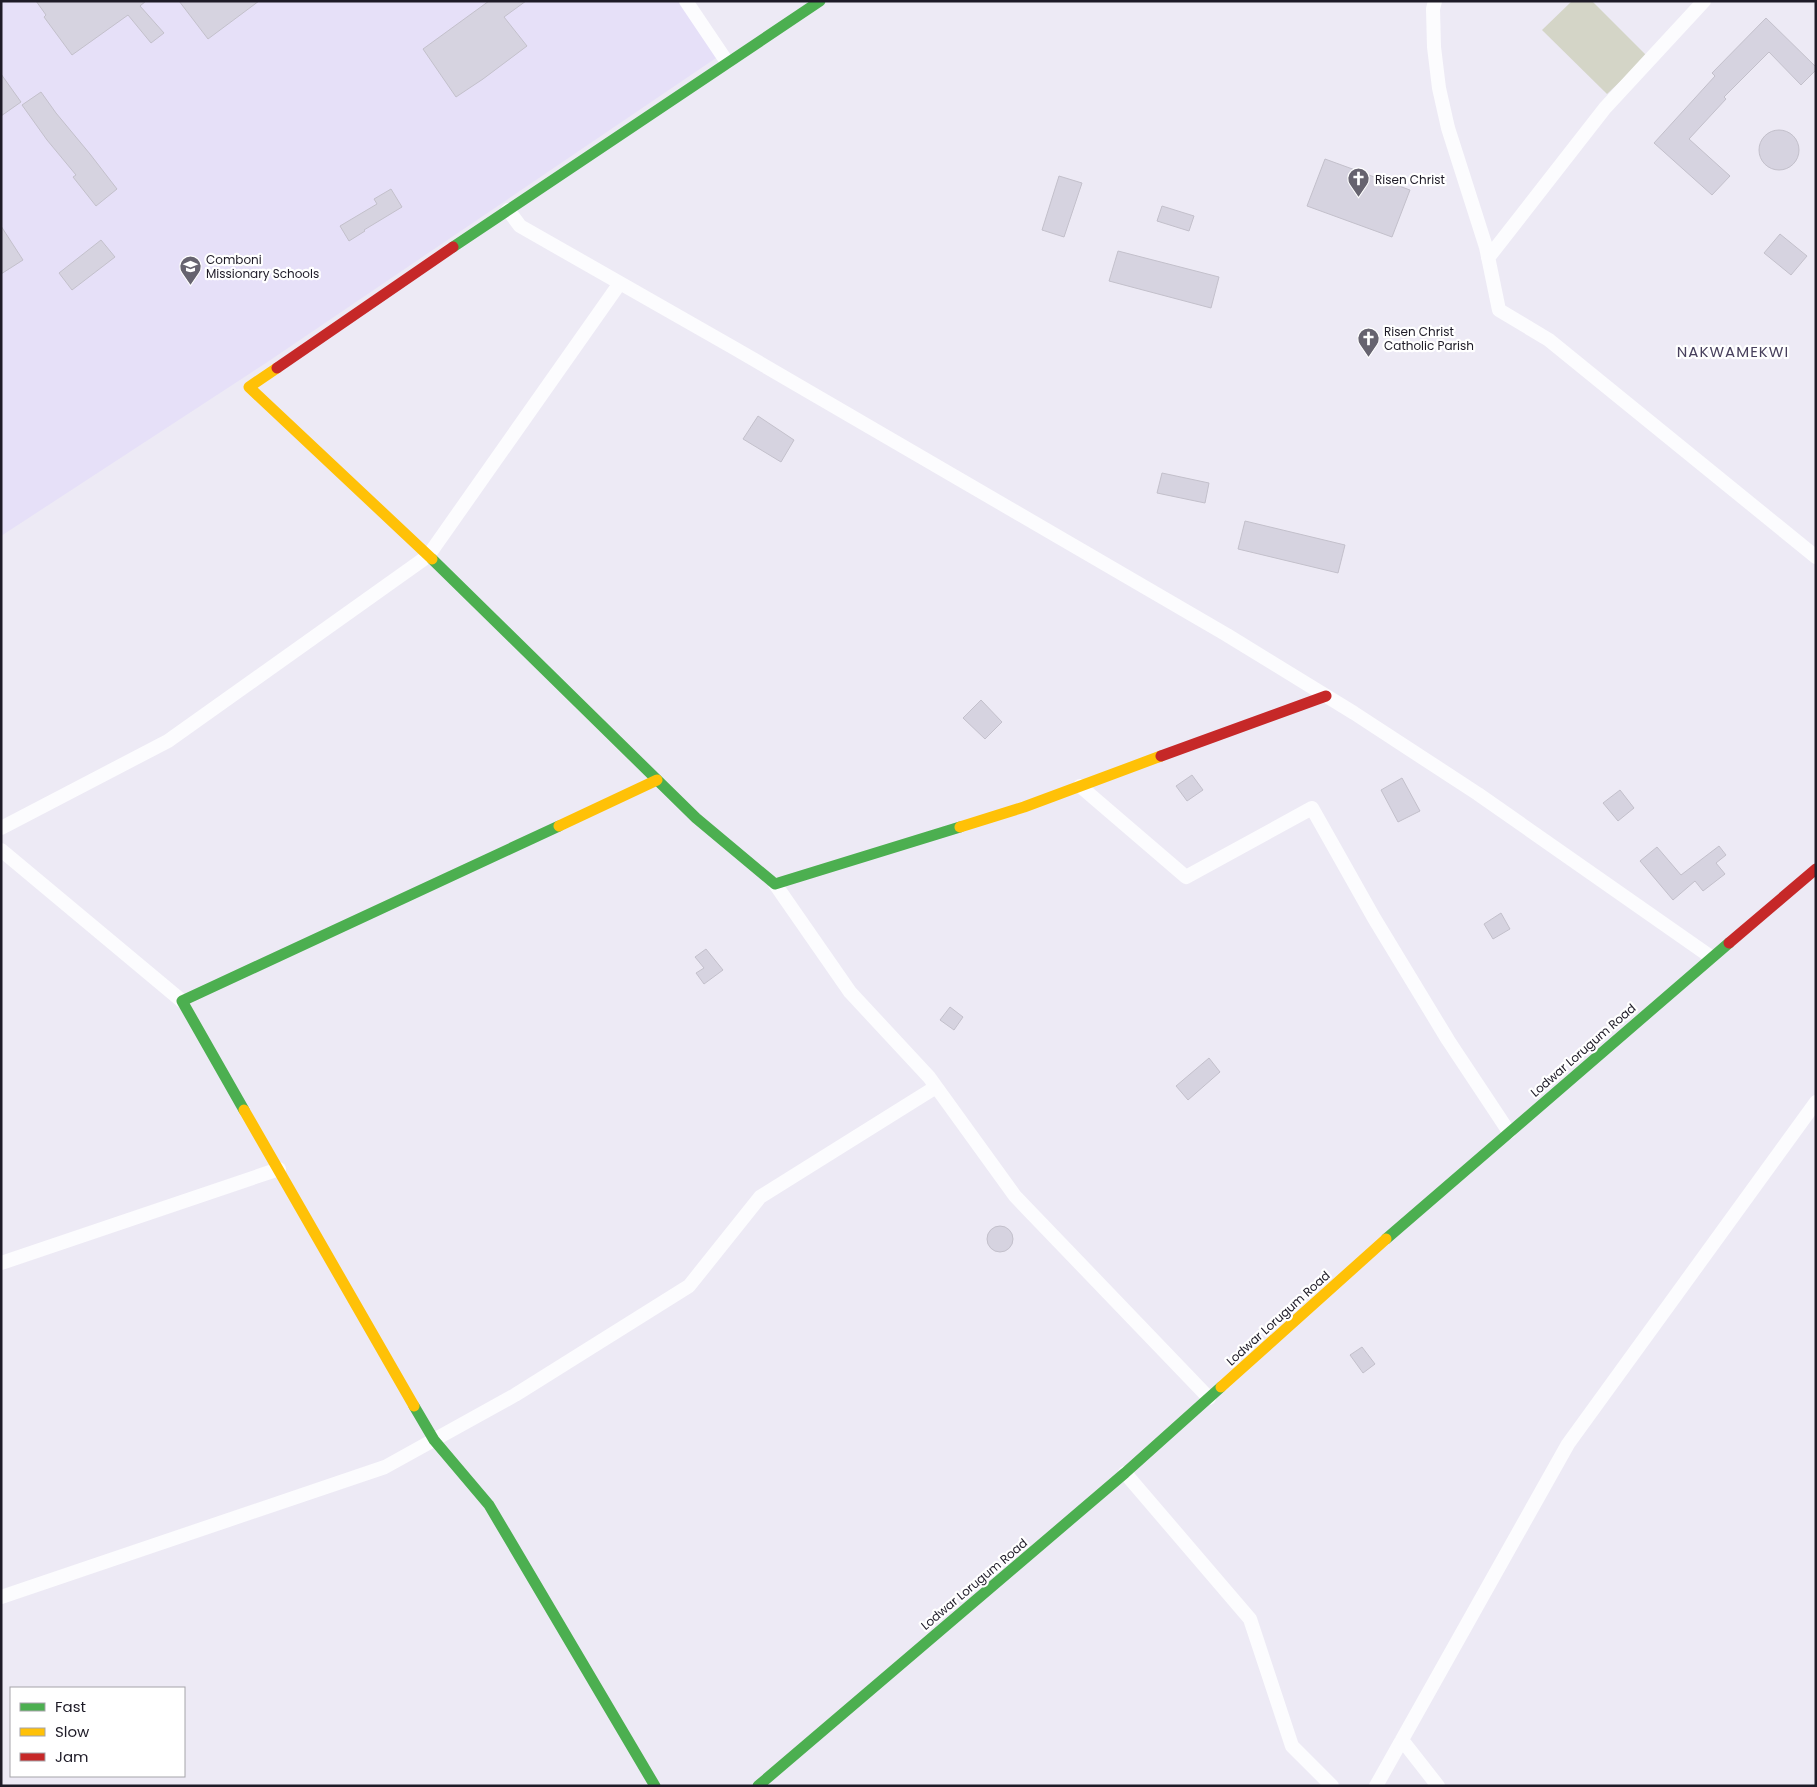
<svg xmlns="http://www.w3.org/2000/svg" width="1817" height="1787" font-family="Poppins,sans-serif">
  <rect width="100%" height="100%" fill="#edeaf5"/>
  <path fill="#e6e0f8" d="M1,1h680l38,55 -453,307 -265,173z"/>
  <path fill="#d4d5c7" d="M1572,1h20l55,55 -40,38 -65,-64z"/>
  <path fill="#d6d3e0" stroke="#c3c0cb" d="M36,1h110l-6,5 24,27 -13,10 -23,-28 -56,40 -28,-38 2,-2z
    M179,1h80l-51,38z
    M489,1h37l-22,16 23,29 -44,33 -27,18 -33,-48z
    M1766,18l50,49v3l-15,15 -32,-33 -45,45 2,2 -37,40 41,37 -18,19 -58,-52 61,-67 -3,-3z
    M1,74l20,28 -20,14z
    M41,92l15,21 34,41 27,35 -21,17 -23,-29 3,-2 -29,-35 -25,-35z
    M1759 150a20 20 0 1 1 40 0a20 20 0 1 1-40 0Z
    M1325,159l85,31 -18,47 -85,-31z
    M1059,176l23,7 -18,54 -22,-7z
    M391,189l11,18 -38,23 1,1 -16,10 -9,-15 37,-22 -3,-5z
    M1162,206l32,10 -5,15 -32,-10z
    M1,226l22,34 -22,14z
    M1780,234l27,22 -16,19 -27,-22z
    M101,240l14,17 -43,33 -13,-17z
    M1118,251l101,26 -8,31 -102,-27z
    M758,416l36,24 -13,22 -38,-23z
    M1162,473l47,10 -4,20 -48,-10z
    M1245,521l100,24 -7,28 -100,-24z
    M981,700l21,22 -17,17 -22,-21z
    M1192,775l11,15 -16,11 -11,-15z
    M1402,778l18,33 -22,11 -17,-32z
    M1620,790l14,18 -16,13 -15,-18z
    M1719,846l7,9 -10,8 9,11 -22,17 -8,-10 -22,19 -33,-39 17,-14 24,28z
    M1501,913l9,16 -17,10 -9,-15z
    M706,949l17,21 -19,14 -8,-11 8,-5 -9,-11z
    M950,1007l13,10 -9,13 -14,-10z
    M1209,1058l11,14 -32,28 -12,-14z
    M987 1239a13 13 0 1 1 26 0a13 13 0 1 1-26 0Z
    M1362,1347l13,17 -12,9 -13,-18z"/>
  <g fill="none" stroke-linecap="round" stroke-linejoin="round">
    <path stroke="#fcfcfe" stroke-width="14" d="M686,1l41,61
      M1435,1l-2,8 1,38 5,41 9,40 38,119 13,63 50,30 267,217
      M508,210l12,16 214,122 493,287 127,78 124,81 233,163
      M1488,258l117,-150 99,-107
      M1080,786l106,91 126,-69 62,110 74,122 61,92
      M1,828l167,-87 260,-185 192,-273
      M1,850l181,151
      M775,884l75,108 79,85 86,119 194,202
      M1,1263l278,-94
      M1125,1473l125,146 42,127 40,40
      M1,1597l384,-130 130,-72 174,-109 71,-89 176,-110
      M1402,1740l36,46
      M1376,1786l192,-342 248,-342"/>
    <path stroke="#4caf50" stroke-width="11" d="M453,247l367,-246
      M432,559l264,259 79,66 185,-57
      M244,1110l-62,-109 377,-175
      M1386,1239l343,-296
      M414,1406l20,34 55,65 166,281
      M758,1786l367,-313 96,-86"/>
    <path stroke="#ffc107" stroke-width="11" d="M277,368l-28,19 183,172
      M559,826l98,-46
      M960,827l64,-20 137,-51
      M244,1110l170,296
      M1221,1387l165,-148"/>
    <path stroke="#c62828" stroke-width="11" d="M277,368l176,-121
      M1161,756l165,-60
      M1729,943l87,-74"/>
  </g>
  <defs>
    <symbol id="church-pin" viewBox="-11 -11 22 30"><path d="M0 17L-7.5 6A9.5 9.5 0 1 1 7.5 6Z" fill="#66636f" stroke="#fff"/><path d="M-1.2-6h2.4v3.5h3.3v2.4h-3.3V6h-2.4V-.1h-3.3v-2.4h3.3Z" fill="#fff"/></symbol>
    <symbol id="school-pin" viewBox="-11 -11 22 30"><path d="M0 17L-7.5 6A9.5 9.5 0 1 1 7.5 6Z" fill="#66636f" stroke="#fff"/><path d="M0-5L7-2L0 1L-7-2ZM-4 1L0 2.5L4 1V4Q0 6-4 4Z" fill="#fff"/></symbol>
  </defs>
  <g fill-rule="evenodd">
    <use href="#church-pin" x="1346" y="166" width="25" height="34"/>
    <use href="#school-pin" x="178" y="254" width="25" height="34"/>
    <use href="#church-pin" x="1356" y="326" width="25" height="34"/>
  </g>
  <g text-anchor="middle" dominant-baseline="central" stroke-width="4.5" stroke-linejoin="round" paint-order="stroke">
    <g font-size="12" fill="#1e1b27" stroke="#fff" text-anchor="start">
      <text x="1375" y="179">Risen Christ</text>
      <text x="206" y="259">Comboni<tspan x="206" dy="14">Missionary Schools</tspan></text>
      <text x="1384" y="331">Risen Christ<tspan x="1384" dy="14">Catholic Parish</tspan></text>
    </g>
    <g font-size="12" fill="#1e1b27" stroke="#fff">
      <text transform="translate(1583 1050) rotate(-41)">Lodwar Lorugum Road</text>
      <text transform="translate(1278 1318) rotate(-42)">Lodwar Lorugum Road</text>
      <text transform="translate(974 1584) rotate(-40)">Lodwar Lorugum Road</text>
    </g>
    <g font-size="15" letter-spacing="1" fill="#48405d" stroke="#fff">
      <text x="1733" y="351">NAKWAMEKWI</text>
    </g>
  </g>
  <rect width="1817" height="1787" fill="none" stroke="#1e1b27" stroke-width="5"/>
  <rect x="10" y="1687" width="175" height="90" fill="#ffffff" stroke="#a5a4a9"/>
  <rect x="20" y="1703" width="25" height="8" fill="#4caf50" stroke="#a5a4a9"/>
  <text x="55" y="1712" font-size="15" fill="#1e1b27">Fast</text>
  <rect x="20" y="1728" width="25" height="8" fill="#ffc107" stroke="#a5a4a9"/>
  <text x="55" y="1737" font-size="15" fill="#1e1b27">Slow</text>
  <rect x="20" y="1753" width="25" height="8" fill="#c62828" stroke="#a5a4a9"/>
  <text x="55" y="1762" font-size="15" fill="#1e1b27">Jam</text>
</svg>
